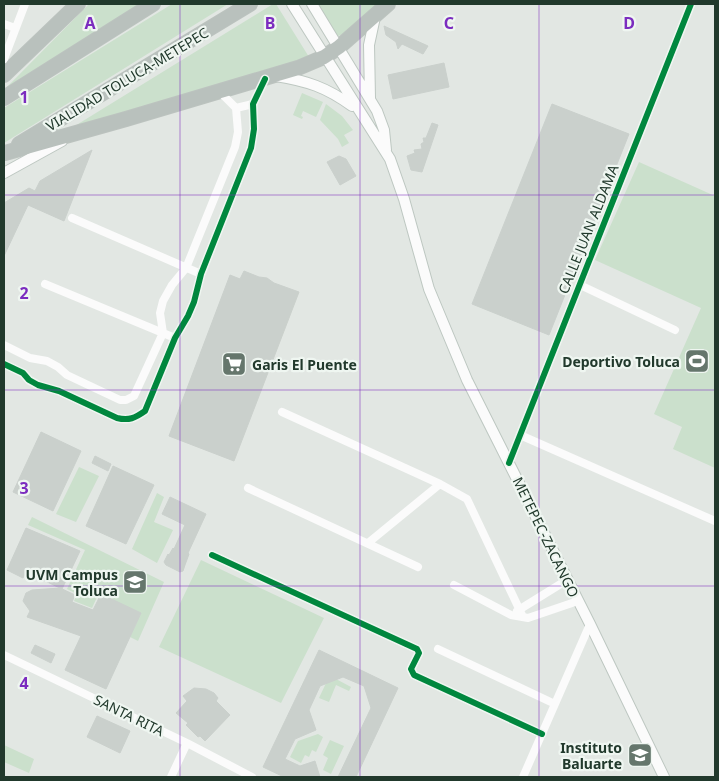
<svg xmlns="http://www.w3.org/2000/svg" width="719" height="781" font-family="'Noto Sans',sans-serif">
  <rect width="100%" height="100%" fill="#e2e7e3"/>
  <path fill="#cbe0cc" d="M89,4h53l-138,86z
    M172,4h56l-224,139v-35z
    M273,4h3l33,53 -9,6 -235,69z
    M318,4h59c-13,14 -24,26 -41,33z
    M302,93l21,9 -7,15 -13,-6 -2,5 2,1 -1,2 -9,-4z
    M326,104l16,12 11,14 -9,5 5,8 -7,4 -4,-8 -18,-19z
    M639,162l76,34v272l-42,-19 9,-22 -28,-13 47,-106 -106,-48z
    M79,467l20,9 -23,46 -20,-8z
    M157,493l7,4 -10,25 19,8 -16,33 -25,-14z
    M32,517l132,65 -26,59 -8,-4 11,-24 -43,-18 -6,13 -18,-7 3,-7 -10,-5 18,-39 -57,-25z
    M201,560l123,58 -43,85 -122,-56z
    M336,679l15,8 -2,4 -13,-6 -7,17 -10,-4 8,-17z
    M318,734l5,3 -7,15 -4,-2 -3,7 -4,-2 -4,8 -11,-6 8,-16z
    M330,740l14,6 -13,28 -8,-4 5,-12 -5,-3z
    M4,745l30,14 -5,14 -25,-11z"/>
  <path fill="#cad0cc" stroke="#cad0cc" d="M384,26l44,20 -5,8 -21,-10 -4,5 -2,-7 -10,-7z
    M444,63l5,24 -56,12 -5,-24z
    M552,104l77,30 -80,201 -77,-31z
    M432,123l6,2 -16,47 -11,-2 -4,-14 8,-3 -1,-3 8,-1 -1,-5 3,-2 -1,-4h3z
    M92,150l-28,71 -36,-16 -24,51v-53l25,-15 6,3 5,-10z
    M339,156l7,3 10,17 -16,9 -13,-23z
    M244,271l15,6 8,1 7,5 25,9 -65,169 -65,-25 61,-161 10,4z
    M41,432l40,19 -28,60 -40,-19z
    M95,456l16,8 -3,7 -16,-8z
    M113,466l41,19 -28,59 -40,-18z
    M170,497l36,17 -18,39 1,1 -4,11 -2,6 -3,1 -14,-7 -2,-3 4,-8 1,1 4,-7 1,1 11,-24 -23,-11z
    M26,528l54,23 -18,38 -36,-17 -3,6 -16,-8z
    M60,588l15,7 -3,7 21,8 8,-16 40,19 -35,76 -41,-19 16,-34 -54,-19 3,-6 -7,-10 3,-8 6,-3z
    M35,645l20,9 -4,9 -20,-10z
    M319,650l79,38 -42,89h-18l33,-69 -7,-22 -21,-9 -23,9 -11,24 7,20 -21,9 -10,20 15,7 15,-5 5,16h-36l-21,-10z
    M194,688l12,1 8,4 4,5 -2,3 14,14 -25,26 -5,-5 -2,1 -12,-12 2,-2 -12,-10 11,-12 -4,-5z
    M97,716l33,15 -10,22 -33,-16z"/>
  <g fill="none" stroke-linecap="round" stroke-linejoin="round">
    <defs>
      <path id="secondary" d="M292,4l98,155 14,40 25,90 38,91 123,244 74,153
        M312,4l65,107 7,19 2,20
        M276,76c31,5 50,11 76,30
        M370,98l-1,-53 6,-28
        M4,173l58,-32"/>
      <path id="highway" d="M4,75l74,-71
        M4,98l149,-94
        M19,144l231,-140
        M5,153l121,-34 172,-51 26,-11 15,-10 49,-43"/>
    </defs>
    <use href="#secondary" stroke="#bdc7c1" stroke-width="12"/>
    <use href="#highway" stroke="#bcc3bf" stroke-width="16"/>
    <path stroke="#fbfbfb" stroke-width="8" d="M4,24l11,4
      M4,59l21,-55
      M236,108l17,-4
      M72,218l129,56
      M45,284l130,54
      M580,285l95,45
      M4,345l26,13 17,3 11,6 9,8 53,25h6l8,-4 29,-63 -3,-20 3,-12 9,-16 14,-17 49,-121 3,-15 -2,-24 -16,-16
      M4,364l19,9 6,7 9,5 21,6 58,27c12,3 18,0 28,-7l30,-73 13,-22 6,-14 7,-28 50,-126 3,-19 -1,-25 12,-25
      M282,412l158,72 27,15 56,118
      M520,435l195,86
      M509,463l182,-459
      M248,488l170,79
      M368,543l72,-59
      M212,555l205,94 2,4 -8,16 3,6 128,59
      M454,585l57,30 17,3 50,-17
      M517,611l50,-31
      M438,649l117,55
      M4,655l183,88 65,34
      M171,777l16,-34
      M523,777l67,-153"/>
    <use href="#secondary" stroke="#fbfbfb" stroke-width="10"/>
    <use href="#highway" stroke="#b9c1bd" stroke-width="14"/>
    <defs>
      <path id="cycleway" d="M4,364l19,9 6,7 9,5 21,6 58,27c12,3 18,0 28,-7l30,-73 13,-22 6,-14 7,-28 50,-126 3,-19 -1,-25 12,-25
        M509,463l182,-459
        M212,555l205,94 2,4 -8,16 3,6 128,59"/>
    </defs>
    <use href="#cycleway" stroke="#eff6f1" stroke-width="9"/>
    <use href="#cycleway" stroke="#00873e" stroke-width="6"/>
  </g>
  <path fill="none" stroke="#7b2cbf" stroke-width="1" stroke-opacity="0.55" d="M180,4v773M360,4v773M539,4v773M4,195h711M4,390h711M4,586h711"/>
  <defs>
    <symbol id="stadium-square" viewBox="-11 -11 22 22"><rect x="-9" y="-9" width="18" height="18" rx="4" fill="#65766c" stroke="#eff6f1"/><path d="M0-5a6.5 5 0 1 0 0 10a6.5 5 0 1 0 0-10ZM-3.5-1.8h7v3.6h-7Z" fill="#fff"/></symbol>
    <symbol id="supermarket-square" viewBox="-11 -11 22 22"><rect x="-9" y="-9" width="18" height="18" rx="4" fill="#65766c" stroke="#eff6f1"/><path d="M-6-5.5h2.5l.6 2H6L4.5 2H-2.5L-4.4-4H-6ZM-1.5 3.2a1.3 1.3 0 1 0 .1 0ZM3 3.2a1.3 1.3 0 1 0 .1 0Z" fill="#fff"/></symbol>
    <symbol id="school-square" viewBox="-11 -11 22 22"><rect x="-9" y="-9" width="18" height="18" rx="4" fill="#65766c" stroke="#eff6f1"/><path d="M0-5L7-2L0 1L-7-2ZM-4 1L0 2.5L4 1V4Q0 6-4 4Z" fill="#fff"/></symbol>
  </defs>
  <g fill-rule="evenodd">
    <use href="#stadium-square" x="683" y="347" width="28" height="28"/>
    <use href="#supermarket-square" x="220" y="350" width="28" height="28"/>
    <use href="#school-square" x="121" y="568" width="28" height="28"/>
    <use href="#school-square" x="626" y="741" width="28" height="28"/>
  </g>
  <g text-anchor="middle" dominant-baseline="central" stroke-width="4.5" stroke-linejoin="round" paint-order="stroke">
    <g font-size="14" fill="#21392c" stroke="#eff6f1">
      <text transform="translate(127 79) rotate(-31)">VIALIDAD TOLUCA-METEPEC</text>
      <text transform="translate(588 229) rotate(-68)">CALLE JUAN ALDAMA</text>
      <text transform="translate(546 537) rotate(64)">METEPEC-ZACANGO</text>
      <text transform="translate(129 715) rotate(26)">SANTA RITA</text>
    </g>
    <g font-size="14" font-weight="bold" fill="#21392c" stroke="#eff6f1" text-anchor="end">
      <text x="680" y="361">Deportivo Toluca</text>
      <text x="252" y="364" text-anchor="start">Garis El Puente</text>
      <text x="118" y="574">UVM Campus<tspan x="118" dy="16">Toluca</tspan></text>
      <text x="622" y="747">Instituto<tspan x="622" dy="16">Baluarte</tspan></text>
    </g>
  </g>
  <g font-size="16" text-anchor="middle" font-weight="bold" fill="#7b2cbf" stroke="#eff6f1" stroke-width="4.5" stroke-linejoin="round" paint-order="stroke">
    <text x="90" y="29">A</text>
    <text x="270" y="29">B</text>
    <text x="449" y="29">C</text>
    <text x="629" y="29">D</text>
    <text x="24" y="103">1</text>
    <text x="24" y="299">2</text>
    <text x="24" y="494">3</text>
    <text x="24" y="689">4</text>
  </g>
  <rect width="719" height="781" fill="none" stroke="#21392c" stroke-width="10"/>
</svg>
